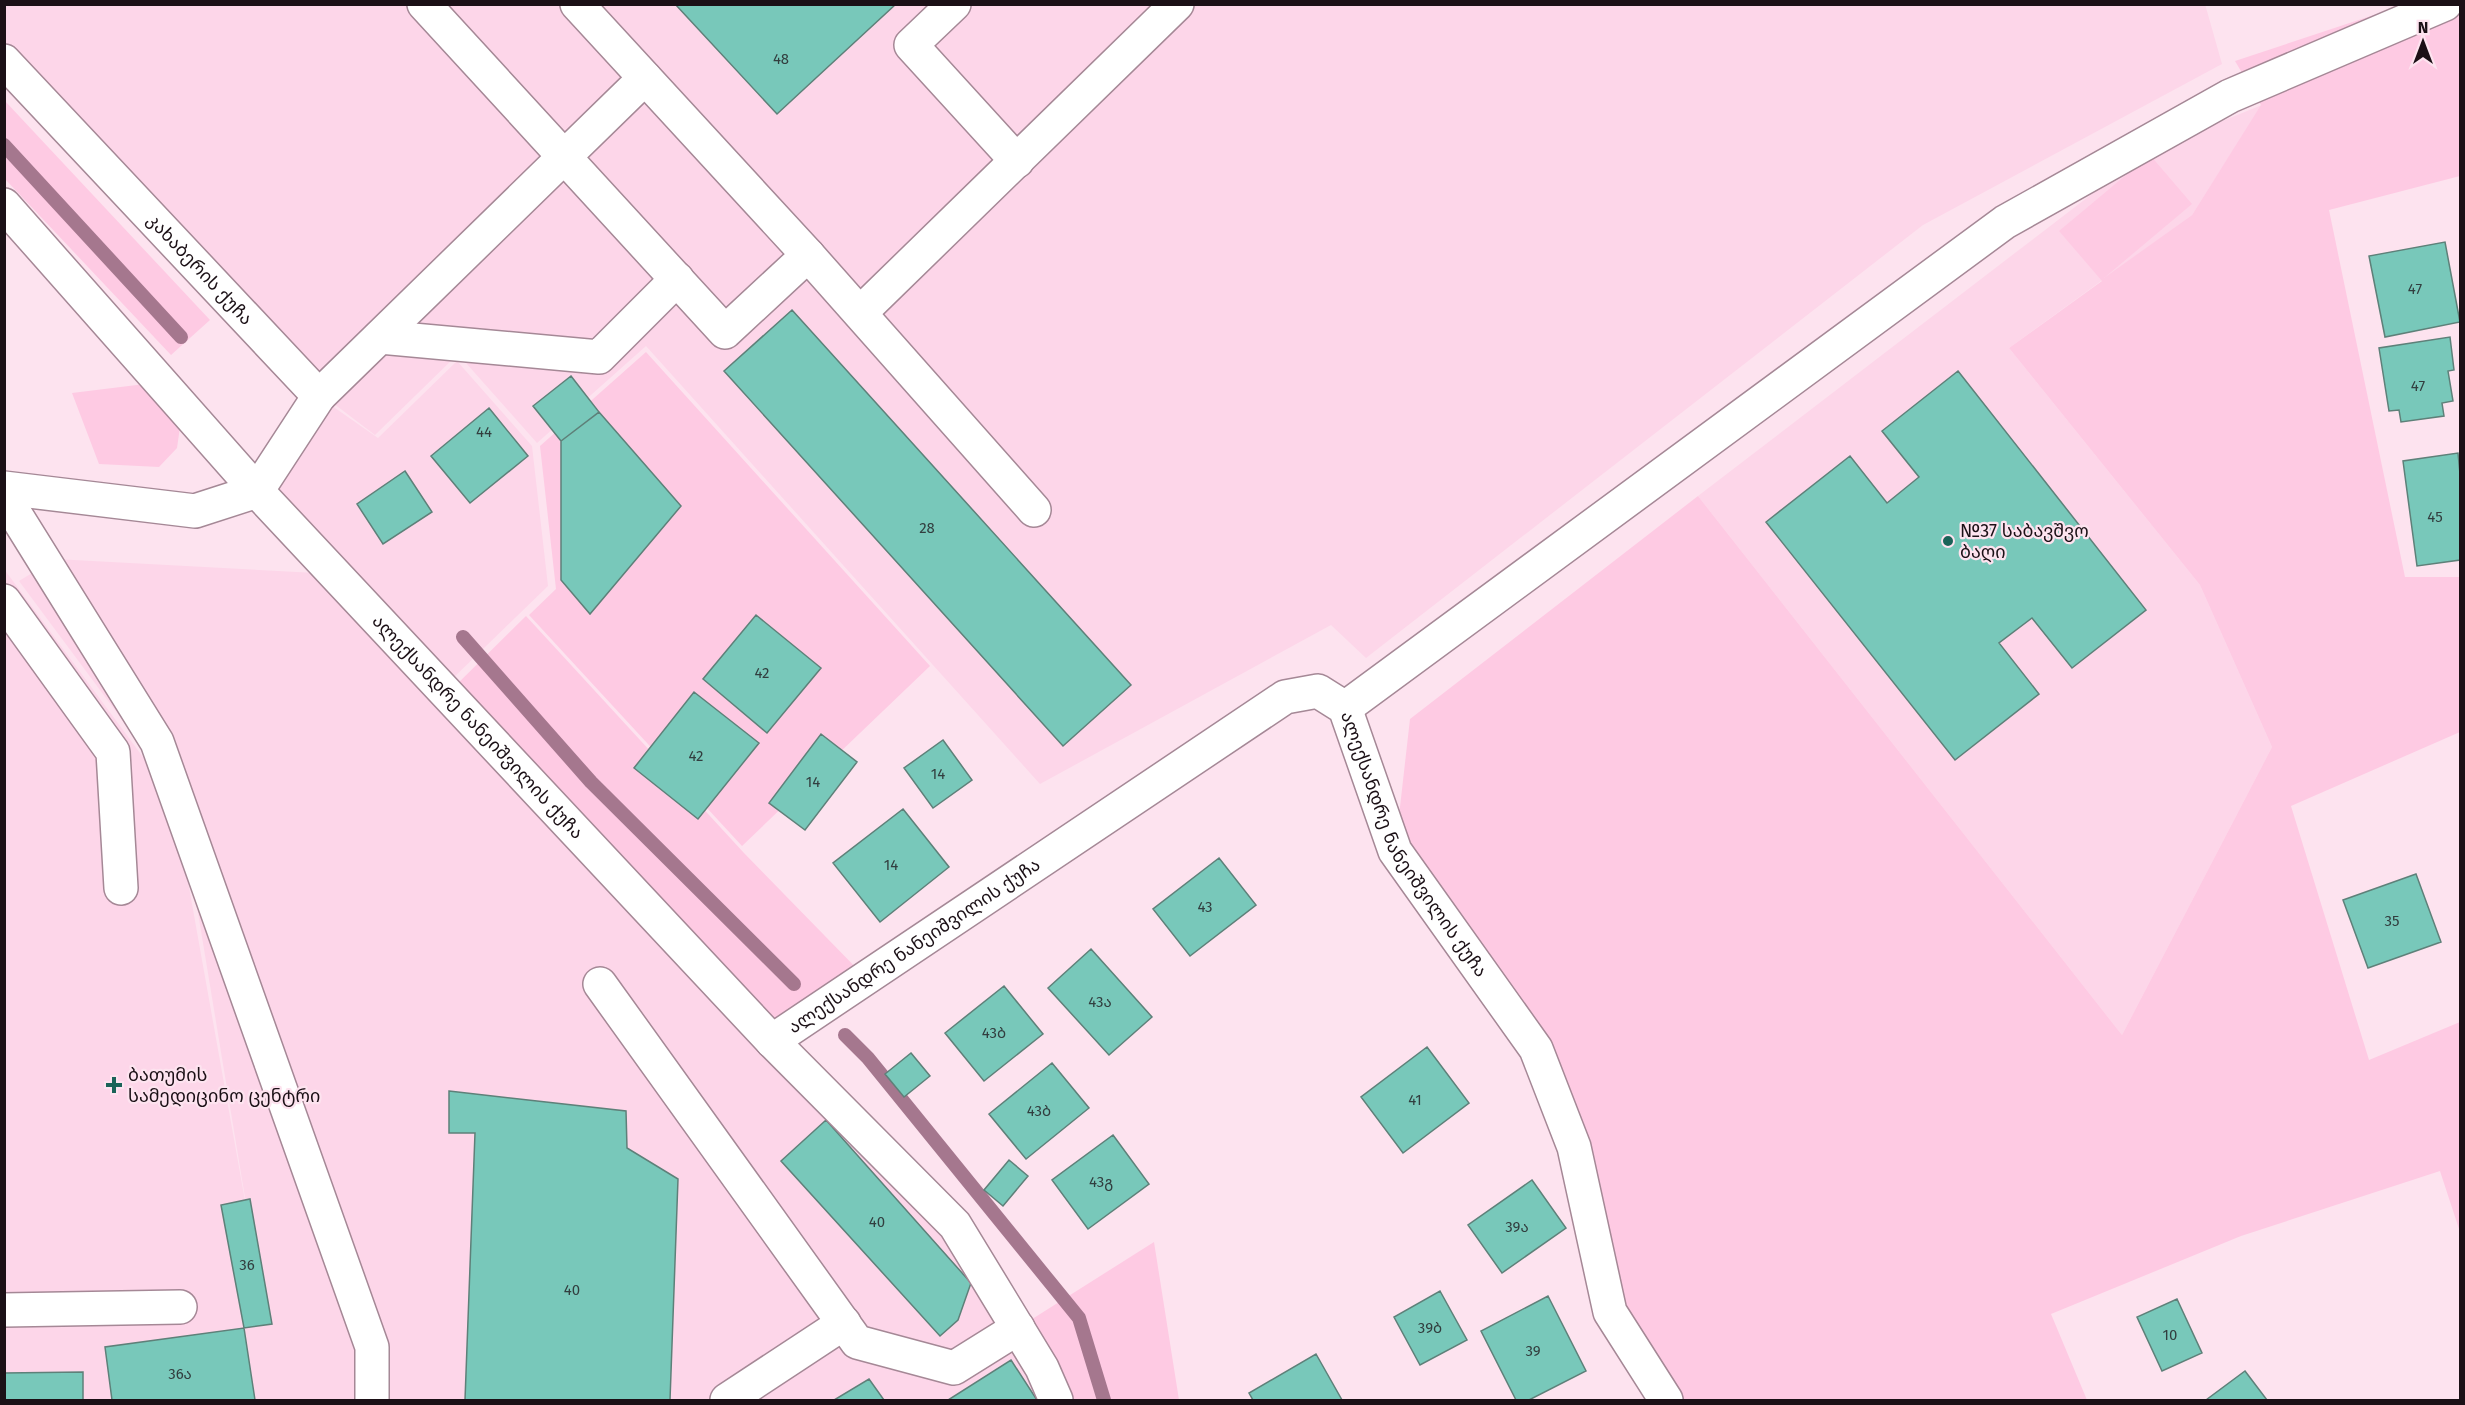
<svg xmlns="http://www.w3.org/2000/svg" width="2465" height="1405" font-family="'Fira Sans','Noto Sans Georgian',sans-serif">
  <rect width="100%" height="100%" fill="#fde3ef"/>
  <path fill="#fdd6e9" d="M5,4h2200l17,60 -299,161 -557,433 -35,-33 -291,159 -394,-438 -109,97 -79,-89 -83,81 -54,-41 -316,-342z
    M2262,105l-70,110 -183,133 191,237 72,162 -150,288 -424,-539 450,-345z
    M457,361l75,85 16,140 -101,98 -181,-192 59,-91 53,37z
    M55,559l261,14 639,652 101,175h-1051l-1,-831 150,203 28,76 70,392 -65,-394 -29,-78 -139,-187z"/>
  <path fill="#fecae3" d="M2404,5h56v171l-131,34 76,367h55v155l-169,74 78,254 91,-38v210l-20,-61 -199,65 -190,78 36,86h-421l-56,-88 -74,-263 -141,-198 15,-132 288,-223 424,539 150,-288 -72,-162 -191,-237 93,-67 -43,-50 91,-76 42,49 -88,74 88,-63 69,-110 -26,-44z
    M5,101l205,219 -39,35 -166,-176z
    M646,352l284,314 -188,180 -213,-231 27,-26 -16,-143z
    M153,383l27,44 -3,21 -18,19 -60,-3 -27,-71z
    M526,616l218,237 122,125 -94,63 -324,-348z
    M1154,1242l25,158h-123l-38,-72z"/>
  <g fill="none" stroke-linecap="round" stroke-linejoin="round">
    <path stroke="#a5778e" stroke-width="14" d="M4,145l177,192
      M463,637l128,145 203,202
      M845,1035l23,23 211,260 25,82"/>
  </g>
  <path fill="#78c8ba" stroke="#5e8079" stroke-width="1.5" d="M675,4h221l-119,110z
    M2445,242l15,80 -75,15 -16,-81z
    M792,310l339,375 -68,61 -339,-375z
    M2450,337l4,33 -6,1 5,30 -11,2 2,13 -43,6 -2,-12 -10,1 -10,-63z
    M1958,371l188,239 -74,58 -40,-50 -33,25 40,51 -84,66 -189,-238 84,-66 37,47 32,-26 -37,-46z
    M571,376l28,36 -38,29 -28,-35z
    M489,408l39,48 -58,47 -39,-47z
    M599,412l82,94 -91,108 -29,-34v-139z
    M2458,453l2,21v86l-43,6 -14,-105z
    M405,471l27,41 -49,32 -26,-40z
    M756,615l65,53 -54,65 -64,-54z
    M694,692l65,51 -61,76 -64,-51z
    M821,734l36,28 -52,68 -36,-27z
    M943,740l29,40 -39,28 -29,-40z
    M903,809l46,58 -69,55 -47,-59z
    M1219,858l37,47 -66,51 -37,-47z
    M2416,874l25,68 -73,26 -25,-68z
    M1091,949l61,68 -43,38 -61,-67z
    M1004,986l39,48 -59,47 -39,-48z
    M1427,1047l42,56 -66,50 -42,-56z
    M911,1053l19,23 -26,21 -19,-23z
    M1052,1063l37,45 -63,51 -37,-45z
    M449,1091l177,20 1,37 51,31 -8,221h-205l10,-267h-26z
    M826,1120l145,163 -13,37 -18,16 -159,-175z
    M1113,1135l36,49 -61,45 -36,-49z
    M1009,1160l19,16 -25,30 -19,-16z
    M1532,1180l34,48 -64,45 -34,-48z
    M250,1199l22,125 -28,4 -23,-123z
    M1440,1291l27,49 -47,25 -26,-48z
    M1548,1296l38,75 -57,29h-13l-35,-69z
    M2177,1299l25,54 -40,18 -25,-54z
    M244,1328l11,72h-143l-7,-53z
    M1316,1354l26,46h-89l-4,-7z
    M1011,1360l26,40h-89z
    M2245,1371l22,29h-61z
    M83,1372v28h-79v-27z
    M869,1379l15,21h-50z"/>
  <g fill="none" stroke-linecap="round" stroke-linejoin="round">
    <defs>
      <g id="minor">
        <path d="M424,4l301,328 83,-77 -231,-251"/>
        <path d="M954,4l-43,41 106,116"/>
        <path id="s1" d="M4,61l315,335"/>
        <path id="s2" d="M4,205l253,286 515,550 183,184 87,143 14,32"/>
        <path d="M808,255l226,255"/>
        <path d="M860,313l317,-309"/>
        <path d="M380,337l219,20 78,-78"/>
        <path d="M4,488l191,23 62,-20 62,-95 326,-318"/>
        <path d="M4,496l153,246 215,605v53"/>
        <path d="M4,601l109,151 8,136"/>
        <path d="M1345,708l660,-486 225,-126 215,-92"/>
        <path d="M600,984l257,358 97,26 64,-40"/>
        <path id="s3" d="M772,1041l513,-344 33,-6 27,17 50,143 141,198 38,98 36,165 56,88"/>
        <path d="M4,1310l176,-3"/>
        <path d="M727,1400l117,-77"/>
      </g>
    </defs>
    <use href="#minor" stroke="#a58896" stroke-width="36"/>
    <use href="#minor" stroke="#fff" stroke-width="33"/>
  </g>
  <g fill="#1a6358" stroke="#fde3ef" stroke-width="2">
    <circle cx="1948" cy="541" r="6"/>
    <path d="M111 1076h6v6h6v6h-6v6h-6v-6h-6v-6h6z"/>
  </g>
  <g text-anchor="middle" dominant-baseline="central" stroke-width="4.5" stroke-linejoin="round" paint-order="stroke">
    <g font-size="15" fill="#323e3f">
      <text x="781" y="59">48</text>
      <text x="2415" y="289">47</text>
      <text x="2418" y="386">47</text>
      <text x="484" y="432">44</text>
      <text x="2435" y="517">45</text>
      <text x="927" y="528">28</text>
      <text x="762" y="673">42</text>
      <text x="696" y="756">42</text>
      <text x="938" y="774">14</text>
      <text x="813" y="782">14</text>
      <text x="891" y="865">14</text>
      <text x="1205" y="907">43</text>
      <text x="2392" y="921">35</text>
      <text x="1100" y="1002">43ა</text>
      <text x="994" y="1033">43ბ</text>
      <text x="1415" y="1100">41</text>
      <text x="1039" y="1111">43ბ</text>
      <text x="1101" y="1182">43გ</text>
      <text x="877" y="1222">40</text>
      <text x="1517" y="1227">39ა</text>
      <text x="247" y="1265">36</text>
      <text x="572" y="1290">40</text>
      <text x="1430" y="1328">39ბ</text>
      <text x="2170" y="1335">10</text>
      <text x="1533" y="1351">39</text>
      <text x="180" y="1374">36ა</text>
    </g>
    <g font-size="18" fill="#1b1016" stroke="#fde3ef">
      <text stroke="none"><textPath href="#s1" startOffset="286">კახაბერის ქუჩა</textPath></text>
      <text stroke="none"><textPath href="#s2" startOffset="705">ალექსანდრე ნანეიშვილის ქუჩა</textPath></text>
      <text stroke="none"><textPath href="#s3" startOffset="837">ალექსანდრე ნანეიშვილის ქუჩა</textPath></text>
      <text stroke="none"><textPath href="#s3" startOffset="171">ალექსანდრე ნანეიშვილის ქუჩა</textPath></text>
    </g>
    <g font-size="18" fill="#1b1016" stroke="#fde3ef" text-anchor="start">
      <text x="1960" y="531">№37 საბავშვო<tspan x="1960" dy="21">ბაღი</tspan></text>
      <text x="128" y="1075">ბათუმის<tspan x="128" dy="21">სამედიცინო ცენტრი</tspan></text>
    </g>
  </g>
  <rect width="2465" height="1405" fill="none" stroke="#1b1016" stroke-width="12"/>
  <g transform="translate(2423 42)" stroke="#fde3ef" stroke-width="4.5" paint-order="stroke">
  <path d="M0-4.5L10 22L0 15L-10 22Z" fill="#1b1016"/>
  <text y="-9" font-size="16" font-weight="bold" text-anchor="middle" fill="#1b1016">N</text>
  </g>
</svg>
